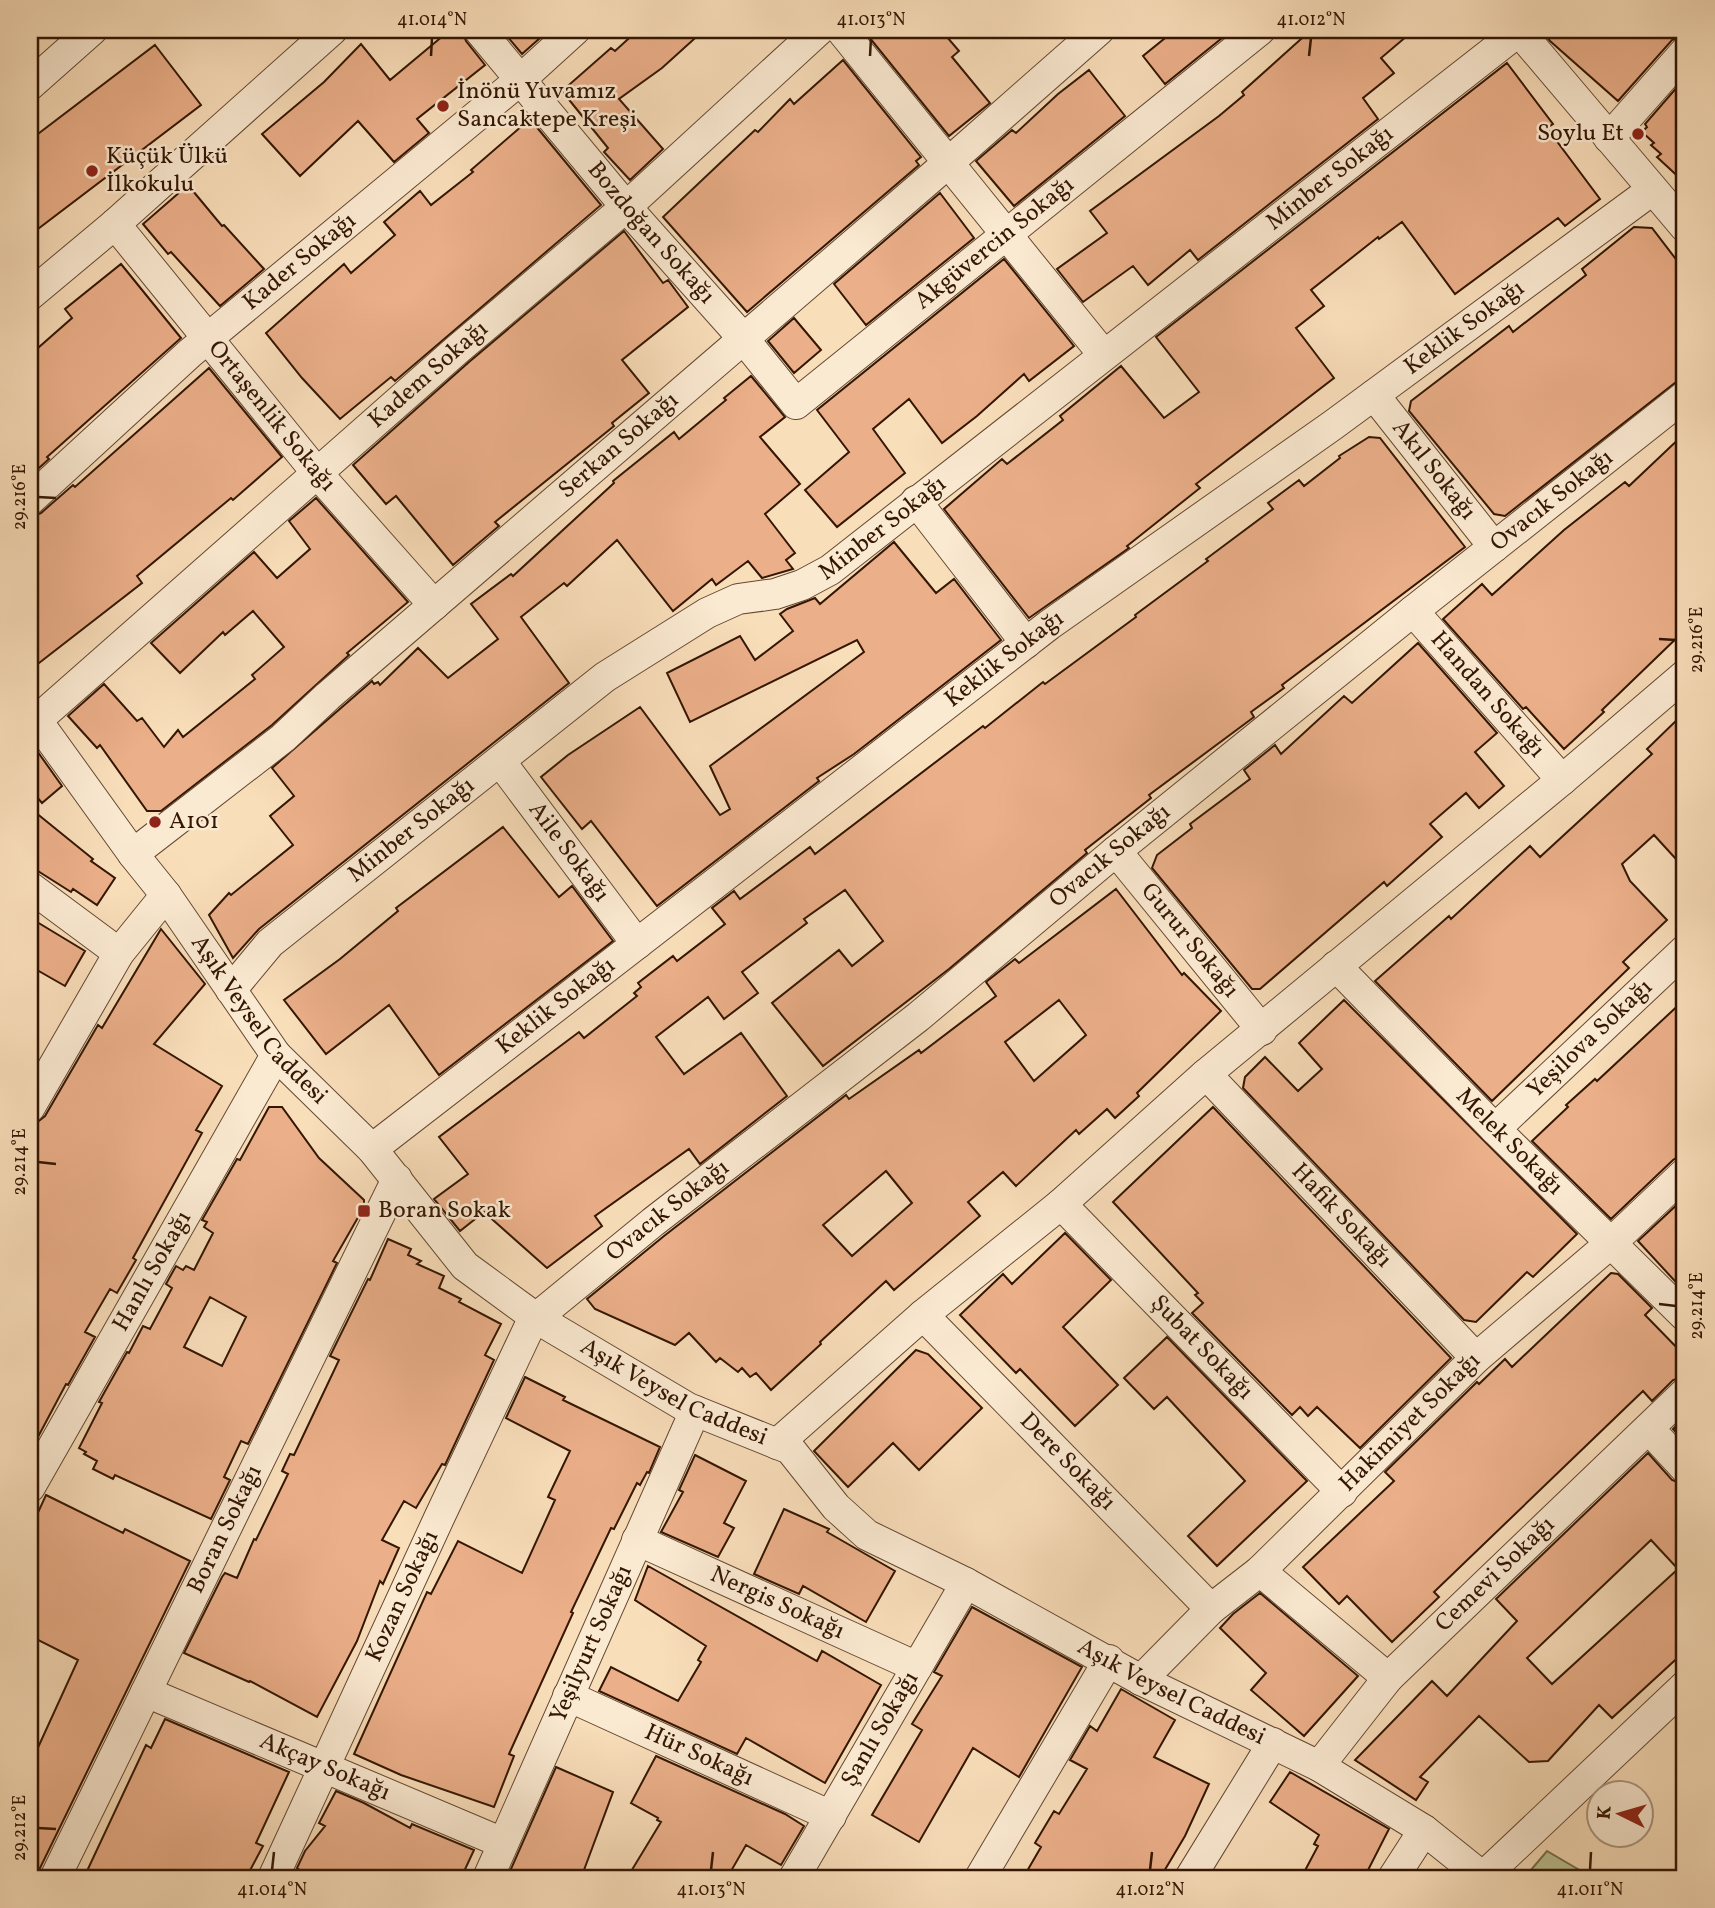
<svg xmlns="http://www.w3.org/2000/svg" width="1715" height="1908" font-family="Vollkorn,serif">
  <rect width="100%" height="100%" fill="#f9deba"/>
  <filter id="stains"><feTurbulence type="fractalNoise" baseFrequency=".00286" numOctaves="4"/><feColorMatrix values="0 0 0 0 .2 0 0 0 0 .09 0 0 0 0 .02 0 0 0 .5 -.17"/></filter>
  <radialGradient id="worn" r=".72"><stop offset=".6" stop-color="#630" stop-opacity="0"/><stop offset="1" stop-color="#630" stop-opacity=".3"/></radialGradient>
  <path fill="#bbc292" stroke="#776c4a" stroke-width="2" d="M1547,1851l46,27h-69z"/>
  <path fill="#ebaf89" stroke="#331603" stroke-width="2" fill-rule="evenodd" d="M450,30h12l4,11 19,24 -68,54 12,14 -35,29 -36,-41 -58,55 -38,-42 62,-52 37,-38 29,36z
    M502,30h47l-27,24z
    M638,30h66l-42,38 -43,31 44,50 -33,31 -26,-28 4,-4 -46,-57 49,-43 4,3z
    M877,30h64l18,21 -7,6 38,46 -41,33 -80,-99z
    M1175,30h57l-67,54 -22,-28z
    M1311,30h103l-33,28 13,15 -31,25 15,21 -180,141 -8,-10 -42,35 -15,-19 -50,36 -26,-33 50,-36 -17,-22 129,-95 25,-21 -2,-3z
    M1541,30h144v5l-13,5 -54,61 -68,-60z
    M155,45l46,60 -171,130v-95z
    M843,60l78,97 -5,4 3,4 -172,147 -84,-95 92,-87 3,2 32,-33 4,5z
    M1507,63l46,61 -6,4 53,71 -35,27 -7,-8 -103,76 -53,-72 -23,17 -1,-2 -67,53 13,16 -28,22 38,50 -138,106 4,4 -73,58 2,2 -100,70 -85,-109 58,-50 5,5 56,-44 -3,-4 61,-50 43,52 35,-26 -43,-55z
    M1089,70l36,46 -111,90 -38,-45 36,-31 4,3 42,-39z
    M1685,78v105l-28,-26 4,-3 -10,-9 3,-2 -12,-11 5,-5 -2,-3z
    M530,119l71,86 -206,176 -4,-4 -51,42 -38,-41 -36,-45 78,-69 7,9 44,-38 -11,-13 36,-31 11,14 42,-33 -2,-2z
    M188,185l34,41 2,-1 40,44 -44,37 -49,-54 -3,2 -25,-30z
    M940,193l34,45 -108,87 -32,-41z
    M1634,227l18,1 33,43v104l-180,141 -11,-2 -85,-103 2,-10 98,-75 4,6 73,-57 -4,-6z
    M624,231l39,52 5,-3 20,27 -66,53 27,33 -37,30 2,3 -119,96 4,4 -46,39 -57,-69 -10,8 -33,-39 116,-103z
    M1004,259l70,87 -45,35 -5,-7 -47,42 -35,27 -33,-44 -36,30 32,44 -68,54 -32,-37 44,-38 -32,-42z
    M121,264l60,74 -134,119 2,2 -19,17v-121l42,-37 -7,-9z
    M794,318l27,32 -27,23 -26,-32z
    M209,368l73,89 -49,43 -2,-2 -94,78 5,7 -112,87v-153l11,-4 32,-28 2,2z
    M751,376l34,41 -25,20 40,47 -35,30 30,39 -9,7 7,9 -31,9 -14,-17 -32,24 -4,-6 -39,32 -56,-71 -50,46 -3,-3 -43,34 48,66 -310,246 -26,29 -24,-43 20,-22 2,2 62,-50 -23,-29 24,-20 -22,-28 100,-87 2,3 4,-2 2,3 38,-37 30,30 50,-39 -27,-35 40,-30 2,2 101,-93 -1,-2 61,-49 5,7 47,-39 -2,-2z
    M1685,433v197l-83,80 2,2 -40,37 -38,-42 -3,2 -80,-90 39,-35 10,11 72,-65 61,-48 4,4z
    M1369,437l11,1 85,109 -183,138 2,3 -33,24 3,5 -105,78 2,3 -66,52 2,3 -138,116 -126,97 -51,-63 67,-53 13,16 31,-25 -38,-51 -41,29 3,4 -65,49 16,21 -34,26 -16,-22 -52,40 28,37 57,-41 46,63 -87,68 -11,-15 -94,67 7,10 -55,42 -63,-56 -24,19 -26,-32 34,-25 -29,-37 140,-105 5,6 53,-42 -3,-3 7,-6 -3,-4 35,-27 4,5 48,-37 -13,-16 22,-17 6,8 70,-52 5,7 168,-128 2,2 58,-46 2,2 91,-67 -1,-2 73,-54 -2,-2 67,-50 -5,-6 31,-23 5,6 36,-28 -1,-2z
    M316,498l92,104 -61,51 2,2 -77,70 -111,86h-14l-47,-66 -3,3 -29,-32 36,-32 33,37 5,-3 22,29 14,-17 5,7 72,-58 -3,-4 32,-28 -31,-36 -28,24 -2,-3 -43,41 -29,-30 103,-91 23,26 33,-29 -21,-28z
    M894,542l42,51 18,-14 47,61 -147,114 -37,24 2,3 -162,125 -66,-85 -9,8 -41,-52 27,-22 72,-48 80,108 10,-6 -20,-43 154,-114 -7,-12 -167,82 -23,-49 73,-37 15,24 38,-29 -13,-17 7,-5 28,-11 5,6z
    M1418,643l79,90 -22,19 29,34 -25,22 -13,-15 -36,31 12,13 -55,49 -3,-4 -124,107h-8l-100,-121 5,-13 35,-27 -2,-4 60,-45 -6,-9 31,-25 6,9 63,-58 8,7z
    M1685,712v157l-31,-34 -32,29 8,17 37,39 -44,42 6,6 -137,133 -117,-120 74,-65 2,3 79,-73 10,11 112,-103 -5,-5z
    M30,741l32,45 -20,17 -12,-14z
    M30,808l63,51 -2,2 24,17 -18,27 -24,-16 -2,3 -41,-26z
    M503,827l56,70 13,-11 41,55 -174,134 -50,-70 -63,49 -42,-54 56,-41 58,-48 -2,-3z
    M1116,889l66,86 2,-2 37,38 -84,82 2,3 -24,22 -8,-9 -28,25 -3,-4 -60,56 -13,-14 -35,30 12,14 -86,74 -8,-9 -66,61 1,2 -50,46 -15,-17 -6,4 -8,-9 -4,4 -18,-14 -4,4 -27,-29 -14,12 -80,-36 -8,-10 77,-63 182,-141 3,4 70,-49 2,3 75,-57 -10,-14 29,-23 4,4zM1059,1000l27,35 -52,46 -29,-39zM886,1171l26,32 -60,53 -29,-31z
    M37,922l48,29 -20,35 -35,-20v-32z
    M161,929l44,55 -51,60 68,42 -26,44 6,3 -69,125 3,2 -19,33 -7,-4 -25,43 10,5 -27,48 -2,-1 -36,68v-324l15,-12 53,-91 4,3z
    M1685,999v153l-12,8 -62,59 -79,-78 36,-34 -2,-2 29,-26 2,2z
    M1344,1000l233,234 -44,43 -6,-5 -51,50 -12,-2 -221,-232 2,-11 20,-20 33,34 24,-22 -23,-26z
    M269,1107h13l37,51 45,42v7l-31,54 4,2 -89,181 -7,-3 -17,36 6,3 -19,39 -96,-44 -2,4 -20,-10 4,-8 -13,-7 2,-2 -7,-4 23,-45 -3,-1 28,-50 2,1 14,-27 7,3 22,-41 -6,-4 10,-18 7,4 3,-4 8,4 19,-37 -9,-6 3,-5 -5,-2 35,-61 3,1zM210,1297l36,20 -24,49 -38,-19z
    M1213,1107l238,251 -91,90 -43,-41 -9,9 -8,-9 -8,8 -100,-102 11,-10 -8,-8 3,-2 -85,-91z
    M1682,1200l3,3v89l-47,-51z
    M1065,1233l46,47 -48,47 55,58 -43,41 -55,-57 -4,4 -56,-58 43,-41 9,10z
    M388,1239l23,10 -3,6 13,6 -4,3 27,12 -5,12 22,11 -2,3 42,22 -16,31 9,5 -49,105 -3,-1 -26,44 -12,-7 -22,39 17,8 -16,36 -3,-3 -23,60 -40,76 -67,-36 -1,1 -65,-29 38,-76 3,-4 12,5 17,-39 2,1 32,-66 -6,-3 8,-17 4,1 45,-95 -9,-4 38,-77 2,1z
    M1611,1273l7,1 34,34 -7,7 40,41v20l-12,4 -21,21 -9,-10 -209,201 5,5 -47,45 -45,-46 -8,8 -36,-37 91,-86 -9,-9 92,-90 2,2 26,-25 7,8z
    M1167,1337l140,144 -90,85 -29,-30 57,-55 -78,-84 -13,12 -30,-31z
    M916,1350l12,4 54,54 -63,62 -26,-27 -45,44 -34,-36z
    M525,1377l40,20 -2,3 97,47 -11,26 -2,-1 -7,13 -3,-2 -23,46 -3,-1 -40,84 2,1 -64,141 5,2 -20,51 -93,-32 -47,-21 73,-162 4,2 27,-53 64,32 33,-73 -7,-3 22,-46 -64,-33z
    M1685,1417v25l-12,-13z
    M1648,1453l24,27 13,5v166l-73,67 -13,-13 -51,56 -19,1 -50,-46 -59,61 8,5 -12,18 -61,-40 77,-79 15,15 70,-75 -21,-22zM1651,1540l27,29 -126,115 -25,-26z
    M695,1455l51,26 -22,42 10,5 -16,29 -57,-25 22,-40 -4,-2z
    M46,1495l77,38 2,-4 65,32 -151,309 -1,8h-8v-113l48,-105 -48,-24v-106z
    M784,1509l45,20 -2,3 68,39 -29,51 -63,-36 -4,8 -45,-20z
    M648,1566l169,95 5,-10 59,34 -56,98 -79,-45 -9,16 -138,-63 12,-24 67,34 23,-39 -3,-2 8,-14 -71,-46z
    M1260,1593l98,83 -54,60 -53,-46 15,-17 -46,-45 13,-14z
    M972,1607l110,60 -63,110 -46,-29 -54,94 -47,-27 50,-85 -10,-6 30,-48 -8,-4z
    M1121,1689l54,31 -21,37 55,27 -24,52 -25,42h-137l18,-31 -6,-4 19,-32 5,3 28,-45 -17,-9 20,-34 7,5z
    M165,1719l124,53 -33,71 7,3 -17,32h-143l-16,-7 59,-126 5,3z
    M656,1756l129,58 19,12 -23,39 -35,-20 -19,33h-100l34,-56 -4,-2 1,-2 -27,-15z
    M556,1767l57,25 -32,86h-74z
    M1290,1772l99,57 -25,49h-63l17,-32 -4,-2 5,-9 -49,-33z
    M336,1791l28,12 46,25 2,-4 62,26 -13,28h-151l-13,-10 8,-17 20,-25 -6,-3z"/>
  <g fill="none" stroke-linecap="round" stroke-linejoin="round">
    <defs>
      <g id="minor">
        <path id="s1" d="M479,30l147,177 117,131 53,66 464,-374"/>
        <path d="M841,30l262,324"/>
        <path d="M1518,30l167,197"/>
        <path d="M30,85l62,-55"/>
        <path d="M1609,138l76,-86"/>
        <path id="s2" d="M115,224l202,249 117,132"/>
        <path d="M30,295l85,-71 217,-194"/>
        <path id="s3" d="M1374,395l120,152"/>
        <path id="s4" d="M30,500l160,-147 330,-273 55,-50"/>
        <path d="M916,501l110,142"/>
        <path id="s5" d="M1413,611l149,169"/>
        <path id="s6" d="M30,711l103,143 33,41 110,160 96,94 93,117 71,52 152,90 102,41 46,58 31,28 99,48 175,97 178,86 105,64 60,48"/>
        <path id="s7" d="M37,720l421,-371 168,-142 193,-177"/>
        <path id="s8" d="M500,761l137,183"/>
        <path id="s9" d="M1116,851l146,179"/>
        <path id="s10" d="M133,854l150,-116 45,-42 620,-533 151,-133"/>
        <path d="M30,887l89,66"/>
        <path id="s11" d="M1336,966l159,163 190,187"/>
        <path id="s12" d="M231,990l39,-47 335,-266 102,-64 31,-14 37,-5 27,-9 28,-15 689,-539"/>
        <path id="s13" d="M1206,1074l270,284"/>
        <path d="M30,1107l89,-154 47,-58"/>
        <path id="s14" d="M1495,1129l190,-179"/>
        <path id="s15" d="M372,1149l677,-524 284,-200 319,-235"/>
        <path id="s16" d="M1061,1204l281,288"/>
        <path id="s17" d="M923,1315l288,294"/>
        <path id="s18" d="M536,1318l117,-96 265,-205 198,-166 297,-240 272,-215"/>
        <path d="M1650,1430l35,38"/>
        <path d="M777,1444l146,-129 138,-111 145,-130 356,-294 123,-105"/>
        <path id="s19" d="M30,1487l246,-432"/>
        <path id="s20" d="M637,1540l280,127"/>
        <path d="M1260,1571l128,107"/>
        <path id="s21" d="M1141,1680l70,-71 49,-38 216,-213 135,-115 74,-70"/>
        <path id="s22" d="M146,1692l357,151"/>
        <path id="s23" d="M568,1696l263,120"/>
        <path id="s24" d="M1319,1766l69,-88 297,-285"/>
        <path d="M1483,1877l202,-191"/>
        <path id="s25" d="M55,1878l342,-699"/>
        <path id="s26" d="M273,1878l167,-362 94,-199"/>
        <path id="s27" d="M488,1878l207,-467"/>
        <path id="s28" d="M794,1878l172,-295"/>
        <path d="M980,1878l129,-218"/>
        <path d="M1190,1878l83,-135"/>
        <path d="M1393,1878l31,-48"/>
      </g>
    </defs>
    <use href="#minor" stroke="#644831" stroke-width="32"/>
    <use href="#minor" stroke="#fbead2" stroke-width="30"/>
  </g>
  <path fill="none" stroke="#331603" stroke-width="2.5" d="M431,56l1,-18M870,56l1,-18M1309,56l2,-18M38,497l18,1M1659,639l17,1M38,1162l18,2M1659,1304l17,2M38,1828l18,1M272,1870l2,-18M711,1870l2,-18M1150,1870l2,-18M1590,1870l1,-18"/>
  <g fill="#8f2418" stroke="#fbead2" stroke-width="2.5">
    <circle cx="443" cy="106" r="7"/>
    <circle cx="1638" cy="134" r="7"/>
    <circle cx="92" cy="171" r="7"/>
    <circle cx="155" cy="822" r="7"/>
    <rect x="357" y="1204" width="14" height="14" rx="3.5"/>
  </g>
  <g text-anchor="middle" dominant-baseline="central" stroke-width="5" stroke-linejoin="round" paint-order="stroke">
    <g font-size="24" fill="#331603" stroke="#fbead2" text-anchor="start">
      <text x="457" y="92">İnönü Yuvamız<tspan x="457" dy="28">Sancaktepe Kreşi</tspan></text>
      <text x="1624" y="134" text-anchor="end">Soylu Et</text>
      <text x="106" y="157">Küçük Ülkü<tspan x="106" dy="28">İlkokulu</tspan></text>
      <text x="169" y="822">A101</text>
      <text x="378" y="1211">Boran Sokak</text>
    </g>
    <g font-size="24" fill="#331603" stroke="#fbead2">
      <text stroke="none"><textPath href="#s12" startOffset="1376">Minber Sokağı</textPath></text>
      <text stroke="none"><textPath href="#s1" startOffset="266">Bozdoğan Sokağı</textPath></text>
      <text stroke="none"><textPath href="#s1" startOffset="746">Akgüvercin Sokağı</textPath></text>
      <text stroke="none"><textPath href="#s4" startOffset="360">Kader Sokağı</textPath></text>
      <text stroke="none"><textPath href="#s15" startOffset="1367">Keklik Sokağı</textPath></text>
      <text stroke="none"><textPath href="#s7" startOffset="522">Kadem Sokağı</textPath></text>
      <text stroke="none"><textPath href="#s2" startOffset="248">Ortaşenlik Sokağı</textPath></text>
      <text stroke="none"><textPath href="#s10" startOffset="635">Serkan Sokağı</textPath></text>
      <text stroke="none"><textPath href="#s3" startOffset="96">Akıl Sokağı</textPath></text>
      <text stroke="none"><textPath href="#s18" startOffset="1304">Ovacık Sokağı</textPath></text>
      <text stroke="none"><textPath href="#s12" startOffset="808">Minber Sokağı</textPath></text>
      <text stroke="none"><textPath href="#s15" startOffset="800">Keklik Sokağı</textPath></text>
      <text stroke="none"><textPath href="#s5" startOffset="112">Handan Sokağı</textPath></text>
      <text stroke="none"><textPath href="#s12" startOffset="242">Minber Sokağı</textPath></text>
      <text stroke="none"><textPath href="#s8" startOffset="114">Aile Sokağı</textPath></text>
      <text stroke="none"><textPath href="#s18" startOffset="737">Ovacık Sokağı</textPath></text>
      <text stroke="none"><textPath href="#s9" startOffset="116">Gurur Sokağı</textPath></text>
      <text stroke="none"><textPath href="#s15" startOffset="233">Keklik Sokağı</textPath></text>
      <text stroke="none"><textPath href="#s6" startOffset="385">Aşık Veysel Caddesi</textPath></text>
      <text stroke="none"><textPath href="#s14" startOffset="131">Yeşilova Sokağı</textPath></text>
      <text stroke="none"><textPath href="#s11" startOffset="247">Melek Sokağı</textPath></text>
      <text stroke="none"><textPath href="#s18" startOffset="170">Ovacık Sokağı</textPath></text>
      <text stroke="none"><textPath href="#s13" startOffset="196">Hafik Sokağı</textPath></text>
      <text stroke="none"><textPath href="#s19" startOffset="248">Hanlı Sokağı</textPath></text>
      <text stroke="none"><textPath href="#s16" startOffset="201">Şubat Sokağı</textPath></text>
      <text stroke="none"><textPath href="#s6" startOffset="952">Aşık Veysel Caddesi</textPath></text>
      <text stroke="none"><textPath href="#s21" startOffset="373">Hakimiyet Sokağı</textPath></text>
      <text stroke="none"><textPath href="#s17" startOffset="206">Dere Sokağı</textPath></text>
      <text stroke="none"><textPath href="#s25" startOffset="388">Boran Sokağı</textPath></text>
      <text stroke="none"><textPath href="#s24" startOffset="261">Cemevi Sokağı</textPath></text>
      <text stroke="none"><textPath href="#s26" startOffset="310">Kozan Sokağı</textPath></text>
      <text stroke="none"><textPath href="#s20" startOffset="154">Nergis Sokağı</textPath></text>
      <text stroke="none"><textPath href="#s27" startOffset="256">Yeşilyurt Sokağı</textPath></text>
      <text stroke="none"><textPath href="#s6" startOffset="1540">Aşık Veysel Caddesi</textPath></text>
      <text stroke="none"><textPath href="#s28" startOffset="172">Şanlı Sokağı</textPath></text>
      <text stroke="none"><textPath href="#s23" startOffset="144">Hür Sokağı</textPath></text>
      <text stroke="none"><textPath href="#s22" startOffset="194">Akçay Sokağı</textPath></text>
    </g>
  </g>
  <rect width="1715" height="1908" fill="none" stroke="#f9deba" stroke-width="77"/>
  <g transform="translate(1620 1814) rotate(275)"><circle r="33" fill="#fbead2" stroke="#ab957f" stroke-width="2"/>
  <path d="M0-5L12 26L0 18L-12 26Z" fill="#8f2418"/>
  <text y="-10" font-size="19" font-weight="bold" text-anchor="middle" fill="#331603">K</text>
  </g>
  <rect x="38" y="38" width="1638" height="1832" fill="none" stroke="#331603" stroke-width="2.5"/>
  <g font-size="18" text-anchor="middle" fill="#331603">
    <text x="432" y="25">41.014°N</text>
    <text x="871" y="25">41.013°N</text>
    <text x="1311" y="25">41.012°N</text>
    <text transform="translate(19 497) rotate(-90)" y="6">29.216°E</text>
    <text transform="translate(1696 640) rotate(-90)" y="6">29.216°E</text>
    <text transform="translate(19 1162) rotate(-90)" y="6">29.214°E</text>
    <text transform="translate(1696 1306) rotate(-90)" y="6">29.214°E</text>
    <text transform="translate(19 1828) rotate(-90)" y="6">29.212°E</text>
    <text x="272" y="1895">41.014°N</text>
    <text x="711" y="1895">41.013°N</text>
    <text x="1150" y="1895">41.012°N</text>
    <text x="1590" y="1895">41.011°N</text>
  </g>
  <rect width="100%" height="100%" filter="url(#stains)"/>
  <rect width="100%" height="100%" fill="url(#worn)"/>
</svg>
